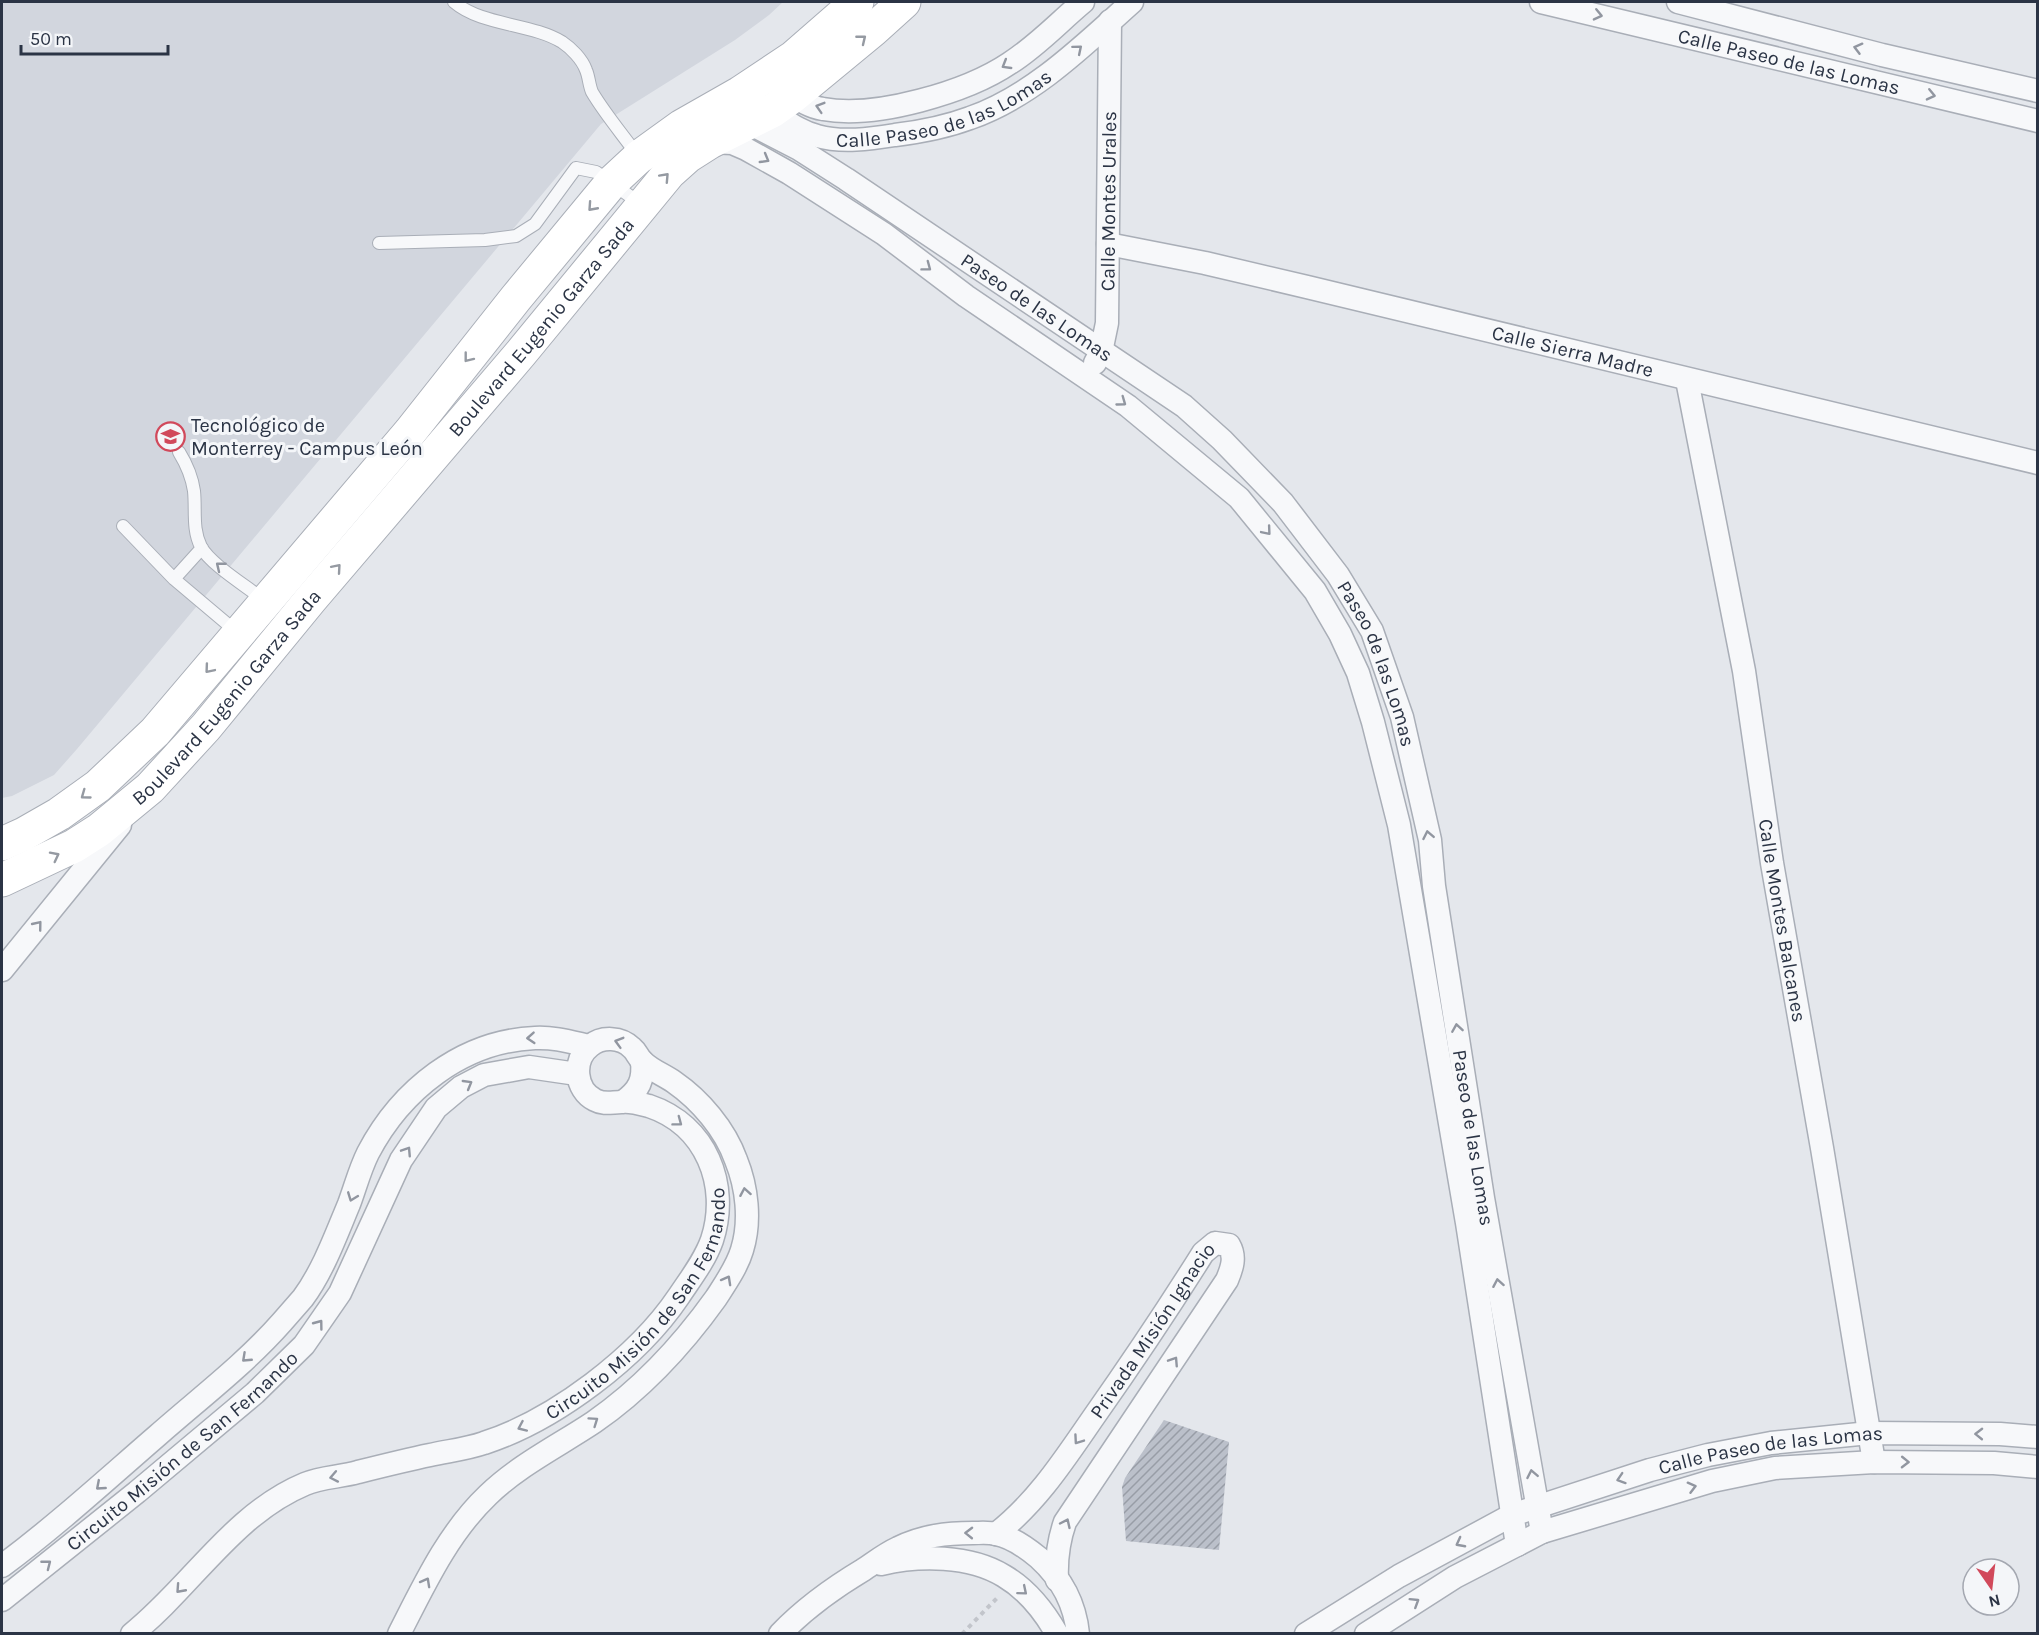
<svg xmlns="http://www.w3.org/2000/svg" width="2039" height="1635" font-family="Karla,sans-serif">
  <defs>
    <pattern id="building-hatch" width="6" height="6" patternUnits="userSpaceOnUse" patternTransform="scale(1.5)"><rect width="6" height="6" fill="#bbc0ca"/><path d="M-1 1l2-2M0 6l6-6M5 7l2-2" fill="none" stroke="#989da6"/></pattern>
  </defs>
  <rect width="100%" height="100%" fill="#e4e7ec"/>
  <path fill="#d2d6de" d="M2,2h781l-14,13 -34,25 -134,84 -524,625 -23,26 -42,21 -10,2z"/>
  <path fill="url(#building-hatch)" d="M1164,1420l65,22 -10,108 -93,-9 -4,-54 3,-9z"/>
  <g fill="none" stroke-linecap="round" stroke-linejoin="round">
    <defs>
      <path id="lane" d="M454,2c28,24 77,21 108,40 9,6 20,17 24,28 3,7 3,15 6,22 13,22 31,43 46,64
        M379,243l106,-3 31,-4 19,-12 41,-56 20,4 45,32
        M179,452c8,13 13,25 15,39 2,19 -2,38 7,56 10,18 47,40 64,54
        M123,526l51,53 64,54
        M174,579l28,-31"/>
      <g id="street">
        <path id="s1" d="M1541,2l497,119"/>
        <path d="M1678,2l204,53 156,36"/>
        <path d="M783,88c11,9 26,19 40,21 52,10 144,-17 187,-46 27,-17 49,-41 73,-61"/>
        <path id="s2" d="M762,106c19,10 34,25 55,30 25,7 53,3 78,-1 25,-3 51,-8 75,-17 63,-22 114,-73 162,-116"/>
        <path id="s3" d="M741,119l58,30 47,30 338,227 38,34 61,63 55,72 34,56 30,86 28,123 4,46 49,312 59,334"/>
        <path d="M710,142l22,1 14,6 43,24 95,61 82,62 162,110 111,92 76,93 25,43 18,39 15,49 26,103 68,398 50,322"/>
        <path id="s4" d="M1108,244l97,19 102,24 731,176"/>
        <path id="s5" d="M1095,363l6,-11 6,-29 3,-302"/>
        <path id="s6" d="M1687,380l57,291 28,192 50,285 52,314"/>
        <path d="M2,970l118,-145"/>
        <path d="M624,1101c15,-11 20,-21 18,-40"/>
        <path id="s7" d="M996,1534c41,-32 68,-74 97,-116 38,-54 75,-109 110,-165l12,-10 14,2c7,12 3,23 -2,35l-162,242c-7,20 -9,37 -8,58"/>
        <path d="M881,1564c38,-9 89,-9 123,12 22,13 40,35 53,58"/>
        <path d="M2,1566c55,-41 104,-86 156,-131 42,-37 87,-71 124,-113 7,-8 14,-16 21,-24 20,-27 33,-63 46,-94 6,-16 11,-35 19,-51 33,-63 94,-112 167,-115 19,-1 36,4 54,8"/>
        <path id="s8" d="M2,1600l135,-108 118,-99 49,-48 36,-52 61,-133 35,-52 25,-21 23,-12 45,-8 48,7"/>
        <path id="s9" d="M132,1634c59,-47 101,-120 173,-150 16,-7 36,-7 53,-12 24,-6 48,-12 72,-17 18,-4 37,-6 54,-12 71,-23 154,-86 195,-147 12,-18 26,-36 33,-56 18,-55 -6,-115 -63,-134 -8,-2 -19,-5 -27,-4 -10,0 -18,3 -27,-2 -20,-10 -23,-40 -5,-54 12,-10 31,-9 42,2 5,4 6,10 11,14 8,8 21,13 31,20 26,18 51,47 62,78 11,27 15,61 6,90 -5,17 -17,34 -26,48 -35,49 -73,90 -122,124 -36,24 -75,43 -106,73 -40,38 -64,90 -89,139"/>
        <path d="M780,1634c25,-26 53,-46 83,-64 12,-8 22,-16 35,-22 24,-12 48,-15 75,-15 7,0 16,-1 23,1 16,3 31,14 43,24 22,20 36,46 39,76"/>
        <path id="s10" d="M1306,1634l93,-58 113,-61 138,-45 58,-15 63,-12 98,-10 131,1 38,3"/>
        <path d="M1366,1634l89,-57 87,-45 170,-51 63,-13 99,-6 120,1 44,4"/>
      </g>
      <g id="secondary">
        <path d="M2,844l22,-10 35,-20 39,-28 57,-54 255,-300 106,-134 96,-116 27,-25 43,-31 58,-33 54,-36 63,-55"/>
        <path id="s11" d="M2,880l72,-34 25,-16 51,-42 56,-61 105,-128 210,-246 148,-180 19,-17 22,-14 62,-31 21,-15 80,-66 31,-28"/>
      </g>
    </defs>
    <use href="#lane" stroke="#a9aeb7" stroke-width="14"/>
    <use href="#street" stroke="#a9aeb7" stroke-width="25"/>
    <use href="#secondary" stroke="#a9aeb7" stroke-width="35"/>
    <path stroke="#c2c5cb" stroke-width="4" stroke-dasharray="4.5 4.5" stroke-linecap="butt" d="M962,1634l37,-38"/>
    <use href="#lane" stroke="#f7f8fa" stroke-width="12"/>
    <use href="#street" stroke="#f7f8fa" stroke-width="22"/>
    <use href="#secondary" stroke="#fff" stroke-width="33"/>
  </g>
  <defs><path id="oneway-chevron" d="M-2-3.5L2.5 0L-2 3.5" fill="none" stroke-width="1.6" stroke-linecap="round" stroke-linejoin="round" transform="scale(1.5)"/></defs>
  <g stroke="#9196a0">
    <use href="#oneway-chevron" transform="translate(1598 15) rotate(13)"/>
    <use href="#oneway-chevron" transform="translate(1858 48) rotate(-165)"/>
    <use href="#oneway-chevron" transform="translate(1078 49) rotate(-40)"/>
    <use href="#oneway-chevron" transform="translate(1006 65) rotate(149)"/>
    <use href="#oneway-chevron" transform="translate(1931 95) rotate(13)"/>
    <use href="#oneway-chevron" transform="translate(820 107) rotate(-163)"/>
    <use href="#oneway-chevron" transform="translate(765 159) rotate(30)"/>
    <use href="#oneway-chevron" transform="translate(927 267) rotate(37)"/>
    <use href="#oneway-chevron" transform="translate(1122 402) rotate(36)"/>
    <use href="#oneway-chevron" transform="translate(1267 531) rotate(50)"/>
    <use href="#oneway-chevron" transform="translate(220 566) rotate(-141)"/>
    <use href="#oneway-chevron" transform="translate(1428 835) rotate(-101)"/>
    <use href="#oneway-chevron" transform="translate(38 925) rotate(-51)"/>
    <use href="#oneway-chevron" transform="translate(1457 1028) rotate(-99)"/>
    <use href="#oneway-chevron" transform="translate(531 1038) rotate(176)"/>
    <use href="#oneway-chevron" transform="translate(619 1042) rotate(-164)"/>
    <use href="#oneway-chevron" transform="translate(468 1084) rotate(-30)"/>
    <use href="#oneway-chevron" transform="translate(678 1122) rotate(37)"/>
    <use href="#oneway-chevron" transform="translate(407 1151) rotate(-57)"/>
    <use href="#oneway-chevron" transform="translate(745 1192) rotate(-100)"/>
    <use href="#oneway-chevron" transform="translate(352 1197) rotate(111)"/>
    <use href="#oneway-chevron" transform="translate(727 1280) rotate(-61)"/>
    <use href="#oneway-chevron" transform="translate(1498 1283) rotate(-100)"/>
    <use href="#oneway-chevron" transform="translate(319 1324) rotate(-53)"/>
    <use href="#oneway-chevron" transform="translate(246 1358) rotate(137)"/>
    <use href="#oneway-chevron" transform="translate(1174 1361) rotate(-57)"/>
    <use href="#oneway-chevron" transform="translate(594 1421) rotate(-35)"/>
    <use href="#oneway-chevron" transform="translate(522 1427) rotate(156)"/>
    <use href="#oneway-chevron" transform="translate(1979 1434) rotate(-179)"/>
    <use href="#oneway-chevron" transform="translate(1078 1440) rotate(125)"/>
    <use href="#oneway-chevron" transform="translate(1905 1462) rotate(1)"/>
    <use href="#oneway-chevron" transform="translate(1532 1474) rotate(-101)"/>
    <use href="#oneway-chevron" transform="translate(334 1477) rotate(169)"/>
    <use href="#oneway-chevron" transform="translate(1621 1479) rotate(162)"/>
    <use href="#oneway-chevron" transform="translate(100 1486) rotate(139)"/>
    <use href="#oneway-chevron" transform="translate(1692 1487) rotate(-15)"/>
    <use href="#oneway-chevron" transform="translate(1066 1523) rotate(-65)"/>
    <use href="#oneway-chevron" transform="translate(969 1533) rotate(-179)"/>
    <use href="#oneway-chevron" transform="translate(1460 1543) rotate(152)"/>
    <use href="#oneway-chevron" transform="translate(47 1564) rotate(-38)"/>
    <use href="#oneway-chevron" transform="translate(426 1582) rotate(-61)"/>
    <use href="#oneway-chevron" transform="translate(180 1589) rotate(132)"/>
    <use href="#oneway-chevron" transform="translate(1023 1591) rotate(40)"/>
    <use href="#oneway-chevron" transform="translate(1415 1602) rotate(-32)"/>
  </g>
  <g stroke="#959aa2">
    <use href="#oneway-chevron" transform="translate(862 39) rotate(-39)"/>
    <use href="#oneway-chevron" transform="translate(665 177) rotate(-47)"/>
    <use href="#oneway-chevron" transform="translate(592 207) rotate(132)"/>
    <use href="#oneway-chevron" transform="translate(468 358) rotate(128)"/>
    <use href="#oneway-chevron" transform="translate(337 568) rotate(-49)"/>
    <use href="#oneway-chevron" transform="translate(209 669) rotate(130)"/>
    <use href="#oneway-chevron" transform="translate(85 795) rotate(144)"/>
    <use href="#oneway-chevron" transform="translate(55 856) rotate(-27)"/>
  </g>
  <defs>
    <symbol id="university-ring" viewBox="-11 -11 22 22"><circle r="9.5" fill="#f4f6f9" stroke="#d1495b" stroke-width="1.5"/><path d="M0-5L7-2L0 1L-7-2ZM-4 1L0 2.5L4 1V4Q0 6-4 4Z" fill="#d1495b"/></symbol>
  </defs>
  <g fill-rule="evenodd">
    <use href="#university-ring" x="154" y="420" width="33" height="33"/>
  </g>
  <g text-anchor="middle" dominant-baseline="central" stroke-width="6" stroke-linejoin="round" paint-order="stroke">
    <g font-size="20" fill="#2b3445" stroke="#f4f6f9">
      <text stroke="none"><textPath href="#s1" startOffset="255">Calle Paseo de las Lomas</textPath></text>
      <text stroke="none"><textPath href="#s2" startOffset="196">Calle Paseo de las Lomas</textPath></text>
      <text stroke="none"><textPath href="#s5" startOffset="164">Calle Montes Urales</textPath></text>
      <text stroke="none"><textPath href="#s3" startOffset="351">Paseo de las Lomas</textPath></text>
      <text stroke="none"><textPath href="#s11" startOffset="780">Boulevard Eugenio Garza Sada</textPath></text>
      <text stroke="none"><textPath href="#s4" startOffset="477">Calle Sierra Madre</textPath></text>
      <text stroke="none"><textPath href="#s3" startOffset="855">Paseo de las Lomas</textPath></text>
      <text stroke="none"><textPath href="#s11" startOffset="294">Boulevard Eugenio Garza Sada</textPath></text>
      <text stroke="none"><textPath href="#s6" startOffset="549">Calle Montes Balcanes</textPath></text>
      <text stroke="none"><textPath href="#s3" startOffset="1341">Paseo de las Lomas</textPath></text>
      <text stroke="none"><textPath href="#s9" startOffset="632">Circuito Misión de San Fernando</textPath></text>
      <text stroke="none"><textPath href="#s7" startOffset="258">Privada Misión Ignacio</textPath></text>
      <text stroke="none"><textPath href="#s8" startOffset="234">Circuito Misión de San Fernando</textPath></text>
      <text stroke="none"><textPath href="#s10" startOffset="506">Calle Paseo de las Lomas</textPath></text>
    </g>
    <g font-size="20" fill="#2b3445" stroke="#f4f6f9" text-anchor="start">
      <text x="191" y="425">Tecnológico de<tspan x="191" dy="23">Monterrey - Campus León</tspan></text>
    </g>
  </g>
  <rect width="2039" height="1635" fill="none" stroke="#2b3445" stroke-width="6"/>
  <g transform="translate(1991 1587) rotate(166)"><circle r="28" fill="#f4f6f9" stroke="#a4a8b1" stroke-width="1.5"/>
  <path d="M0-4.5L10 22L0 15L-10 22Z" fill="#d1495b"/>
  <text y="-9" font-size="16" font-weight="bold" text-anchor="middle" fill="#2b3445">N</text>
  </g>
  <path d="M21 45v9h147v-9" fill="none" stroke="#2b3445" stroke-width="3"/>
  <text x="30" y="45" font-size="18" fill="#2b3445" stroke="#f4f6f9" stroke-width="4.5" paint-order="stroke">50 m</text>
</svg>
